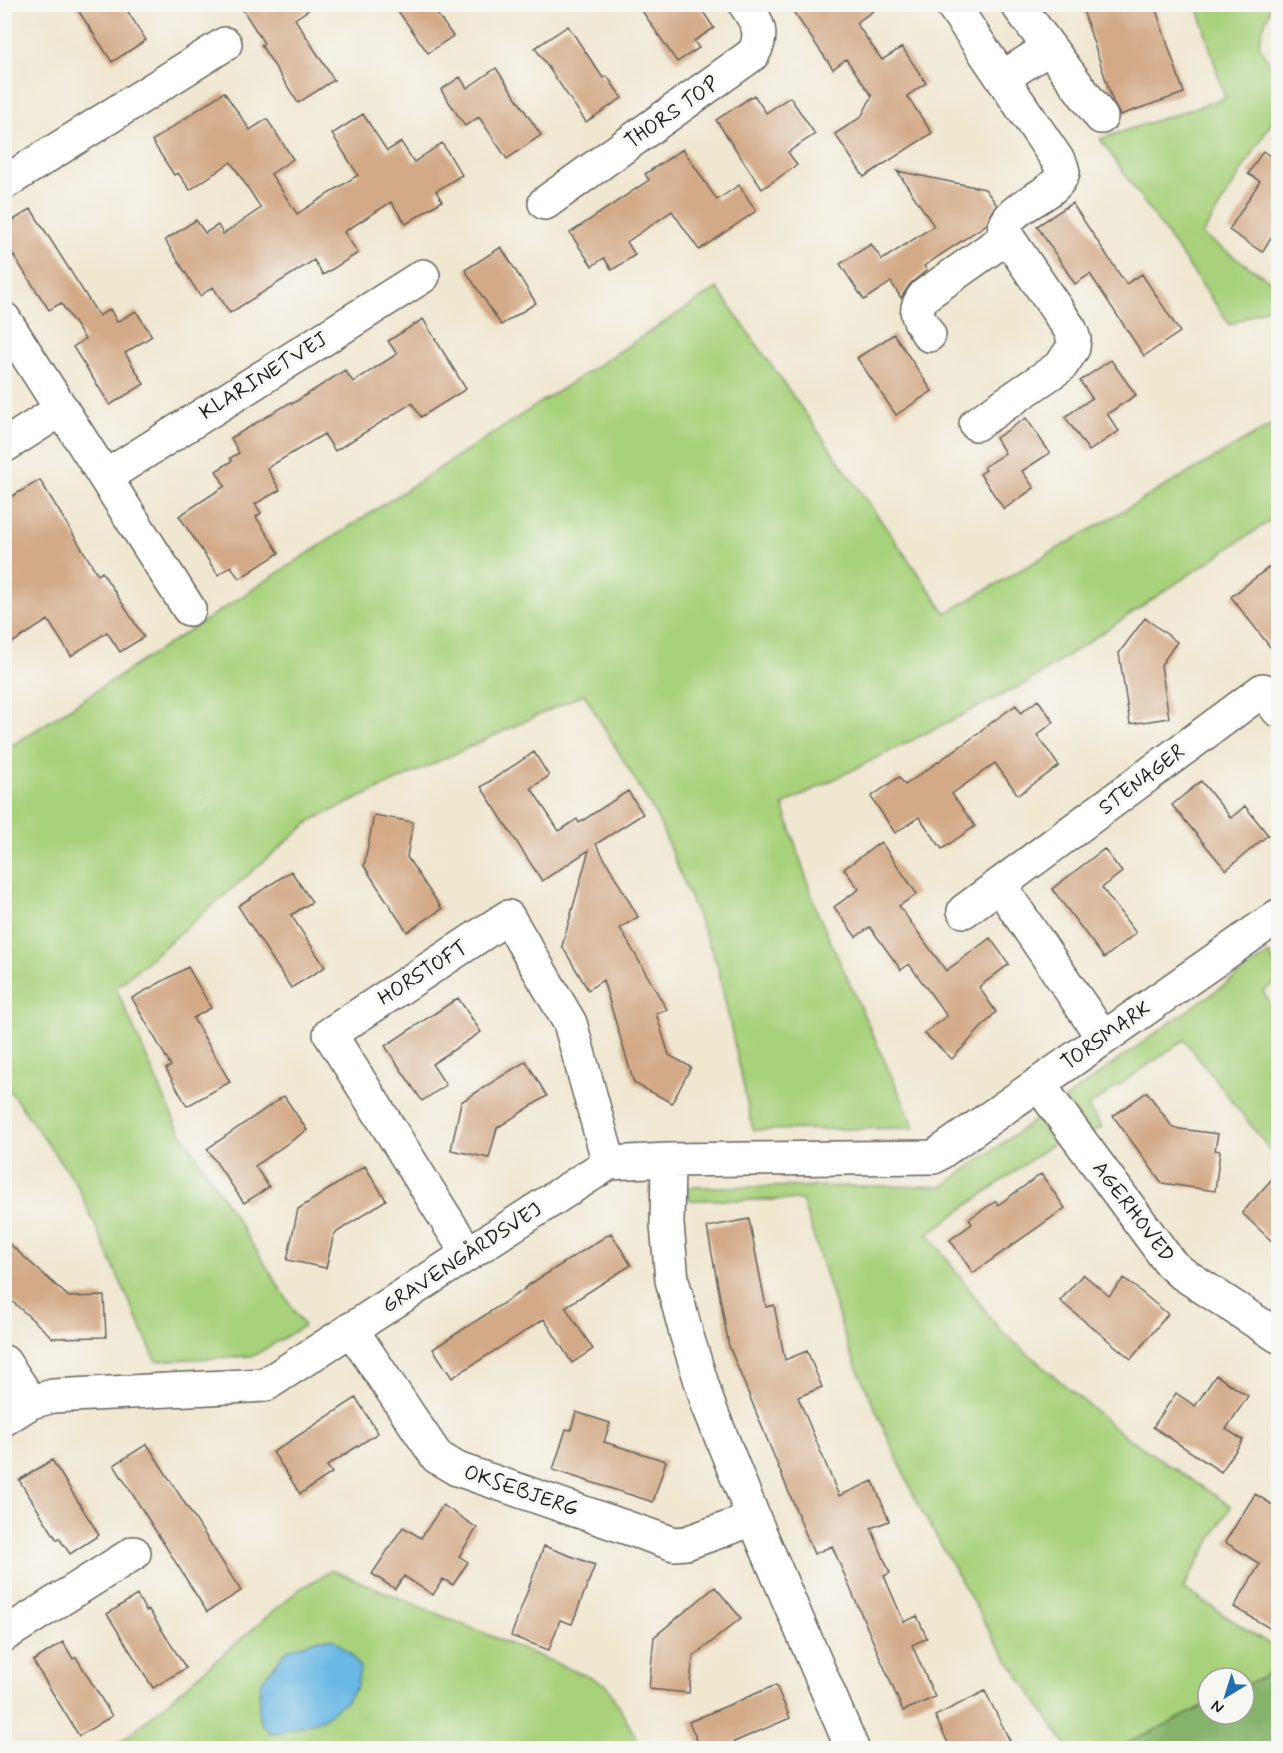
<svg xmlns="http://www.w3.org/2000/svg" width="1283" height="1753" font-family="Mynerve,sans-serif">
  <rect width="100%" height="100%" fill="#f6f6f2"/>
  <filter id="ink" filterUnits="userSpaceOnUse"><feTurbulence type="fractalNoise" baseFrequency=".0167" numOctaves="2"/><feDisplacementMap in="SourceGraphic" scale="12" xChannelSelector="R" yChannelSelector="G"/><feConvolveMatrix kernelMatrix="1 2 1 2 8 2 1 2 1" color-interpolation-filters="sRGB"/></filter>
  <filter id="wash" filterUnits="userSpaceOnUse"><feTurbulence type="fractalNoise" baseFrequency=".008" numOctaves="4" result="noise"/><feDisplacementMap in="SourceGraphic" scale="24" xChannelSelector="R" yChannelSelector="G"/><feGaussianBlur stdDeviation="1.35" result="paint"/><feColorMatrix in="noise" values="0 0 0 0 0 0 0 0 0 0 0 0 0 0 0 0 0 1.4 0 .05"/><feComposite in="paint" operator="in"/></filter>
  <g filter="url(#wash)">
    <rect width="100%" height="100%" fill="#f0e7d1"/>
    <path fill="#a8d17c" stroke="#62764c" stroke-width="1.5" d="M1197,5h75l-10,25 -3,15 10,17 9,7v43l-76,123 70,47 3,22 -45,21 -130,-186 125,-41z
      M717,288l229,325 332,-192v106l-8,-6 -242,161 -245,123 33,104 99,219 -162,2 -36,-166 -60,-147 -73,-123 -272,126 -196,168 60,136 128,202 -51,30 -97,5 -79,-176 -72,-101v-334z
      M1269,954l9,15v11l-15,12 15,24v142l-4,-3 -90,-115 -96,67 14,20 -12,7 -25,-35 106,-77z
      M1036,1119l18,24 -126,91 71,95 123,105 109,72 -48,82 95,62v19l-34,17v-8h-36v26l-90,44h-50l-71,-104 -81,-143 -67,-151 -47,-150h-112l-6,-13 259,-1z
      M332,1570l274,114 36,64h-528l184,-158z"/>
    <path fill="#86b36c" stroke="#516844" stroke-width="1.5" d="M1278,1669v79h-160l90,-44v10h36v-28z"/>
    <path fill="#6ab8e4" stroke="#436a80" stroke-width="1.5" d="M320,1639h13l17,14 10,15 -3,18 -11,15 -25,19 -43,13 -9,-1 -7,-8 -3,-7v-21l2,-14 26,-32z"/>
    <g id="blocks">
      <path fill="#d3aa88" d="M74,4h49l23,36 -34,22z
        M239,4h78l-22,15 39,61 -36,23 -37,-58 3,-2z
        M393,4h37l23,32 -25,17z
        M698,4l16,24 -20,13 5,7 -22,14 -39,-57z
        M788,4h95l-27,19 26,37 20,-13 24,36 -19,13 25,37 -68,44 -29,-43 26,-17 11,-21 -26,-37 -13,10z
        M1081,4h73l30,89 -64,22 -7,-13z
        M568,26l35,52 4,-2 15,22 -36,24 -51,-74z
        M496,68l45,67 -34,24 -28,-42 -14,9 -24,-36 19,-13 7,11z
        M224,92l26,38 17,-11 26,40 -22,15 26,40 61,-39 -26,-41 31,-20 24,37 14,-9 13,20 28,-19 20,32 -26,16 6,10 -36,23 -15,-22 -47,30 14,21 -35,22 -9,-15 -84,53 -17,-26 -13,9 -35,-56 31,-20 9,13 13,-8 5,9 38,-26 -30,-46 -41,28 -12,-17 -4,2 -22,-34z
        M754,95l12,18 24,-16 25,37 -27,18 9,13 -35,24 -46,-69z
        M683,149l34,51 22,-15 17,26 -57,39 -27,-39 -45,31 8,13 -23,15 -8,-12 -12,8 -22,-33 79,-53 -4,-6z
        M1263,151l11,8 4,-7v75l-16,25 -33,-22 31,-49 -12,-7z
        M897,171l88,18 12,16 -5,6 -5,13 -63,42 3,4 -17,14 -9,14 -10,-16 -27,18 -24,-36 31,-20 11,16 52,-34z
        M1072,203l54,81 16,-10 38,58 -36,24 -54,-82 -15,10 -38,-58z
        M31,209l68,107 11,-7 7,13 19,-11 16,25 -27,17 19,31 -34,21 -37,-58 12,-8 -24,-36 -12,7 -45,-69v-15z
        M501,247l35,56 -35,22 -36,-55z
        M423,319l43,70 -45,28 -9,-14 -77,48 -11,-17 -57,34 13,22 -25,14 6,9 -5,4 23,36 -40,26 -8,-13 -13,9 -39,-59 46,-30 -9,-15 16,-10 -2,-3 9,-5 -8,-15 60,-36 1,2 53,-34 8,12 44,-28 -9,-13z
        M894,334l38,57 -36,24 -39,-57z
        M1111,360l25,35 -29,19 12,17 -30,20 -24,-34 27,-19 -12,-17z
        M1026,418l24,35 -28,18 12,17 -30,21 -24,-35 6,-4 -2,-3 21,-14 -9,-15z
        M40,480l58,95 4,-3 42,65 -24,15 -13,-20 -36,24 -23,-36 -44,28v-147z
        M1278,560v97l-47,-60z
        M1145,618l32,24 -16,23 8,53 -39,6 -11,-71z
        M1038,700l16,22 -17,13 22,31 -41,29 -23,-32 -43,31 23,32 -33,23 -23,-32 -24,16 -24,-36 28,-20 6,8 77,-54 -1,-1 35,-25 5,8z
        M534,752l15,24 -18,12 28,43 18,-12 2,4 49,-32 15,23 -47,30 42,73 -18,11 47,82 -11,3 13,42 22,12 -19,36 -38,-20 -31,-103 -15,10 -26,-44 27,-96 -47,31 -61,-94z
        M1201,781l30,37 14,-12 23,29 -42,35 -54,-65z
        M374,815l39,7 -6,35 35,52 -35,23 -43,-66z
        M881,842l36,52 -18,12 47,65 44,-33 19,26 -30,23 17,25 -44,47 -28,-26 23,-17 -38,-52 -8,6 -31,-43 -14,10 -22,-30 25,-18 -15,-20z
        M1104,849l18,23 -20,16 34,45 -32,25 -52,-69z
        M291,871l21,31 -21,13 34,52 -34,21 -53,-82z
        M188,967l23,41 -18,10 37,64 -43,24 -21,-37 5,-3 -39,-68z
        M458,998l23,34 -49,32 14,21 -24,16 -37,-55z
        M526,1061l21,35 -50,32 -8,30 -38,-8 10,-48z
        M1147,1092l26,36 45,6 -3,16 5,1 -5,40 -53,-8 -49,-67z
        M284,1096l23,34 -52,36 14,21 -25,16 -37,-54z
        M365,1166l21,34 -52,34 -8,34 -39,-8 11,-51z
        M1278,1172v75l-36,-34z
        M1041,1174l24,34 -92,65 -23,-33 22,-16 -3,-5 27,-18 2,4z
        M749,1219l17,88 8,-2 11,55 22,-9 15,36 -24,10 41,99 34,-15 16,40 -18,7 19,45 -6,3 20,46 13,-6 10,22 -15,7 23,52 -32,14 -71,-165 -18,8 -85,-208 -22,-119z
        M611,1233l20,32 -66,42 28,42 -21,14 -28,-44 -92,59 -19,-29 92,-60 -1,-1z
        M4,1239l65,58 35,-1 2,41 -53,1 -49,-44z
        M1083,1274l26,22 15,-18 44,36 -37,45 -71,-58z
        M1216,1375l32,21 -22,33 17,11 -22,32 -68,-45 23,-34 19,13z
        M356,1398l22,35 -51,33 5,7 -32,21 -27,-42z
        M576,1412l34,11 -6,19 62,19 -13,41 -100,-32 13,-41 5,1z
        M147,1444l94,147 -34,21 -93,-147z
        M52,1460l47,75 -29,19 -11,-16 -2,2 -38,-60z
        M1255,1494l23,14v109l-7,12 -37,-22 26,-43 -35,-22z
        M443,1505l34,23 -18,28 9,6 -15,23 -10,-6 -10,16 -29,-19 -9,13 -23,-15 31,-47 18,11z
        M544,1546l51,19 -23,59 -12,-4 -11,30 -38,-14z
        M715,1587l26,31 -48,39 -4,36 -40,-4 5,-52z
        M137,1595l9,16 3,-1 37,58 -33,20 -46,-74z
        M63,1642l10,17 3,-2 36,59 -33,20 -46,-75z
        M776,1685l14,33 -56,24 3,7h-36l-12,-27z
        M985,1691l29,58h-63l-16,-33z"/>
    </g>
  </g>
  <g filter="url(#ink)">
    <use href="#blocks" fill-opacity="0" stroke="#66635b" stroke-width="1.5"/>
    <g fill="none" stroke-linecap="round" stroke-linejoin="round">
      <defs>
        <path id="minor" d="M952,4l109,161 2,7c-7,26 -57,32 -59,60l66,97 4,10 -1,9 -12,18 -85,58
          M1017,4l84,113
          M1002,78l47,-30
          M4,183l221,-139
          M545,203l208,-149c12,-21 4,-32 -8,-50
          M4,319l185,290
          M929,335c-10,-16 -18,-23 -4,-40l82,-58
          M4,446l58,-37
          M105,477l318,-201
          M1000,886l103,152
          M964,911l299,-221 15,20
          M1039,1085l131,178 10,9 98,64
          M668,1160l-1,65 5,55 14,53 22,71 46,115 98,229
          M468,1254l-138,-220 178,-117 62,106 39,140
          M351,1329l86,128 20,12 217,75 12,-1 68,-24
          M4,1362l27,40
          M4,1419l27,-17 22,-6 212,-11 344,-222 59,-3 266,-3 344,-241
          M4,1635l130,-82"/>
      </defs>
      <use href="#minor" stroke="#66635b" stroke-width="36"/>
      <use href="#minor" stroke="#fff" stroke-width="33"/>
    </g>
  </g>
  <g text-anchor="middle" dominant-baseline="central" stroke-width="6" stroke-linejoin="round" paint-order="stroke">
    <g font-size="21" fill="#1c1c1c" stroke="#f6f6f2">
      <text transform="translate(672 113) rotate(-35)">THORS TOP</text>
      <text transform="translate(264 376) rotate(-32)">KLARINETVEJ</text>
      <text transform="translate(1142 780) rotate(-37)">STENAGER</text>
      <text transform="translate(423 973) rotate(-33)">HORSTOFT</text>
      <text transform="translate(1106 1036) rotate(-35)">TORSMARK</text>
      <text transform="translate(1133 1212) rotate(53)">AGERHOVED</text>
      <text transform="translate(462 1258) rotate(-33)">GRAVENGÅRDSVEJ</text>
      <text transform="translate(521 1491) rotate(19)">OKSEBJERG</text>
    </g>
  </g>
  <rect width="1283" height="1753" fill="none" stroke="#f6f6f2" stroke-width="24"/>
  <g transform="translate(1226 1696) rotate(218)"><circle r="28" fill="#f6f6f2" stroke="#9f9f9c" stroke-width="1.5"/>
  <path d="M0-4.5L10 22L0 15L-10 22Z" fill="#1f6fb2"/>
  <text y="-9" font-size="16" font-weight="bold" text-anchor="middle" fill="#1c1c1c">N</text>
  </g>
</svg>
